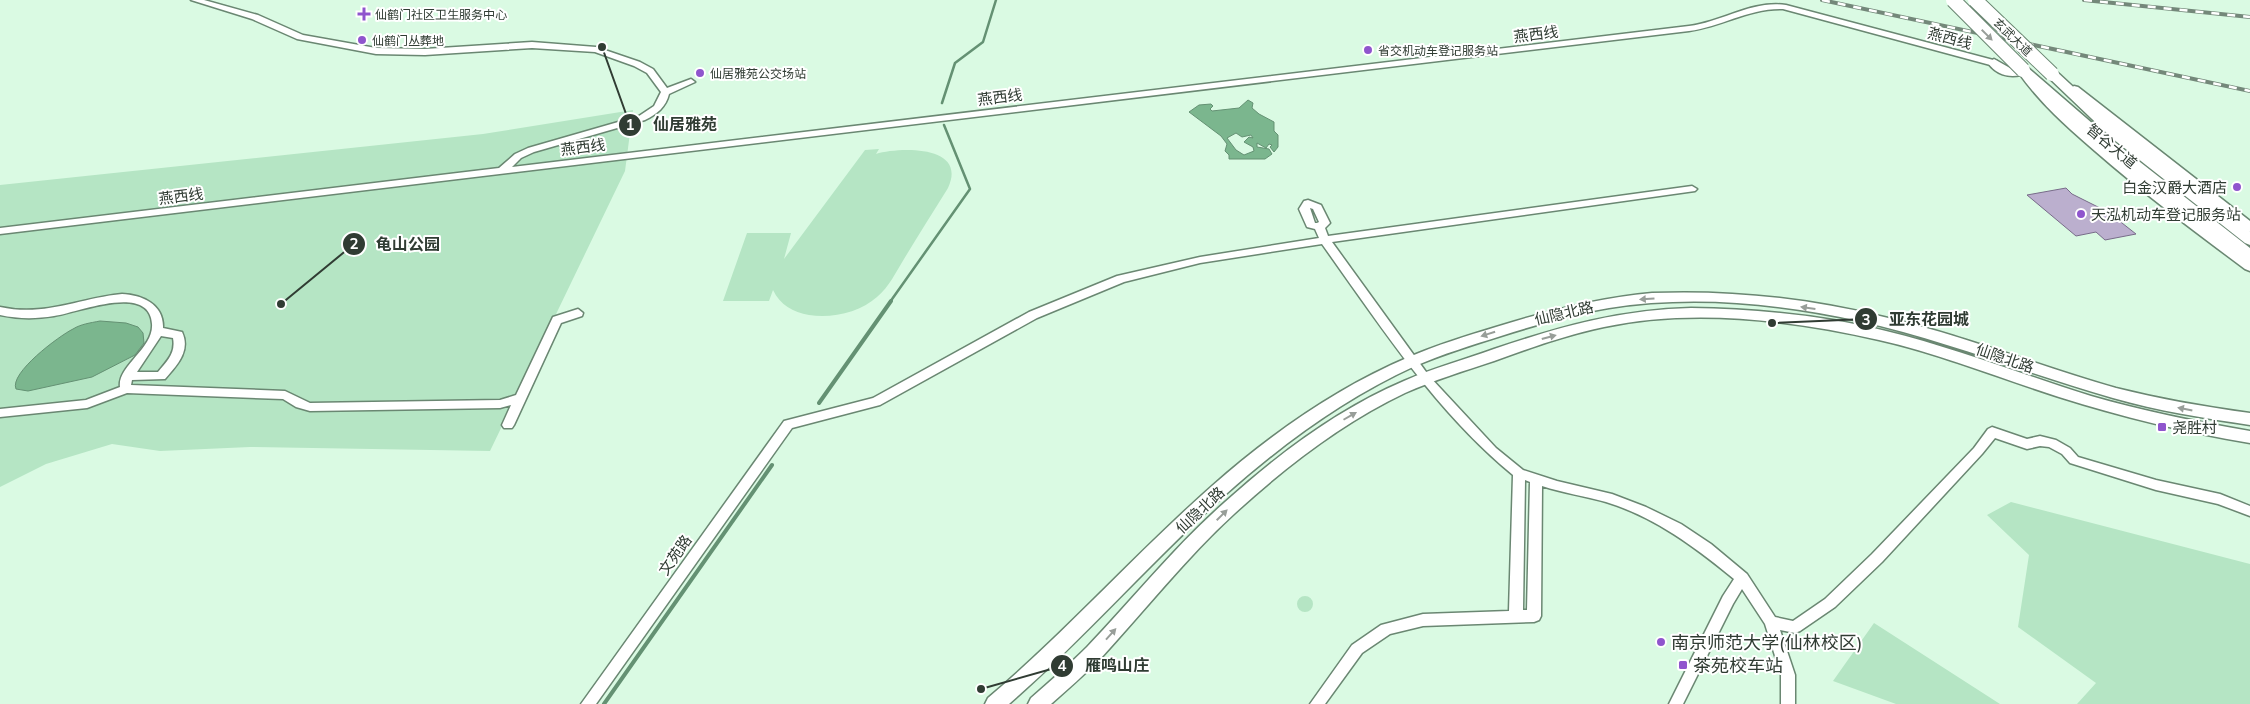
<svg xmlns="http://www.w3.org/2000/svg" width="2250" height="704" font-family="Mulish,'Noto Sans SC',sans-serif">
  <rect width="100%" height="100%" fill="#dafae3"/>
  <path fill="#b5e5c4" d="M633,110l-8,61 -135,280 -240,-4 -90,4 -48,-7 -66,20 -46,23v-302l483,-51z
    M879,149l-3,5c24,-7 92,-9 72,34 -15,24 -30,48 -44,71 -8,13 -15,28 -27,38 -17,15 -45,22 -68,18 -16,-3 -29,-10 -36,-25l-4,11h-46l24,-68h44l-7,26 81,-109z
    M2011,502l239,62v140h-173l19,-21 -78,-56 11,-72 -42,-40z
    M1297 604a8 8 0 1 1 16 0a8 8 0 1 1-16 0Z
    M1874,623l126,81h-104l-63,-23z"/>
  <path fill="#7bb68e" stroke="#649173" fill-rule="evenodd" d="M1248,100l5,3 -1,5 7,6 15,8v9l4,4v12l-4,5 -4,-5 2,-2 -3,-1 -3,4 -9,-5v4l12,2 3,5 -7,5h-36v-4l-4,-4 2,-7 -6,-8 -32,-24 10,-7 12,-1 2,2 -3,3 2,2 27,-3zM1236,133l6,4 9,-2 2,3 -4,-1 -5,5 9,5 1,4 -10,4 -8,-5 -9,-12z
    M100,321l26,2 12,4 5,6 1,10 -9,12 -43,22 -64,14 -12,-2c-7,-16 43,-53 57,-60 8,-5 17,-6 27,-8z"/>
  <g fill="none" stroke-linecap="round" stroke-linejoin="round">
    <path stroke="#649173" stroke-width="2.5" d="M942,103l13,-40 28,-21 13,-42
      M890,302l80,-113 -26,-64"/>
    <path stroke="#649173" stroke-width="4" d="M819,403l72,-102
      M604,704l168,-239"/>
  </g>
  <path fill="#bbafce" stroke="#786c89" d="M2066,188l6,6 36,18 28,22 -31,6 -9,-8 -20,4 -49,-41z"/>
  <g fill="none" stroke-linecap="round" stroke-linejoin="round">
    <defs>
      <path id="minor" d="M191,0h13l54,15 45,20 73,13 49,1 107,-7 64,5 44,15 13,7 14,19 24,-9 4,3 -26,12c-3,13 -12,20 -24,26l-111,32 -13,6 -9,9 1177,-141c33,-4 63,-26 97,-21l211,56 1,2 -4,3 -211,-57c-34,-1 -62,18 -94,22l-1689,203v-6l499,-60 16,-14 13,-6 111,-32 15,-10 7,-14 -14,-19 -13,-7 -39,-14 -63,-4 -107,7 -49,-1 -79,-15 -45,-20z
        M1692,186l5,3 -2,2 -363,51 97,134 67,72 27,22 34,11 55,13 34,13 35,17 30,20 36,30 28,43 18,4 32,-22 47,-45 102,-106 14,-19 4,-2 35,12 13,-3 16,4 14,8 8,9 78,23 64,14 30,12v10l-32,-12 -62,-14 -86,-27 -8,-9 -13,-7 -9,-1 -13,3 -32,-11 -13,16 -100,108 -47,45 -35,24 -5,2 -15,-3 15,45v29h-14v-29l-16,-51 -23,-35 -9,15 -50,100h-14l54,-108 11,-17c-39,-32 -79,-62 -128,-77 -21,-6 -43,-9 -64,-16l-1,130 -2,4 -5,2 -111,4 -33,8 -28,19 -37,51h-15l42,-59 29,-20 42,-11 86,-3 4,-136c-78,-64 -133,-150 -191,-231l-122,19 -76,19 -87,36 -157,87 -88,23 -196,276h-15l203,-283 89,-23 156,-86 88,-36 83,-19 119,-19 -4,-9 -8,-2 -8,-18 5,-8 4,-1 13,5 9,18 -5,5 3,8zM1310,208l3,1 6,13 -2,1h-2zM1525,480l5,2 -3,128h-4z
        M122,294c20,1 42,10 41,34l19,4c9,19 -5,33 -17,47l-33,1 -1,5 154,6 25,12 190,-3 16,-5 37,-78 25,-8 5,4 -1,3 -21,7 -47,102 -2,3h-8l-2,-3 9,-20 -11,3 -190,3 -14,-4 -13,-8 -156,-6 -40,15 -87,9v-8l86,-9 34,-13c-3,-21 34,-39 32,-63 -2,-42 -76,-11 -98,-8 -18,3 -36,3 -54,-1v-8c45,10 79,-9 122,-13zM161,336l12,2c3,15 -6,23 -15,34h-21z"/>
      <path id="major" d="M2024,68l4,2 25,29 38,35 66,55 93,70v12l-5,-2c-51,-38 -102,-76 -150,-118 -28,-24 -55,-48 -77,-79z
        M2074,86l4,1 172,134v11l-5,-1 -175,-138 -2,-3z
        M1652,293c78,-3 156,5 232,24 79,18 154,49 232,71 44,11 89,19 134,25v12c-46,-7 -92,-14 -137,-27 -85,-24 -168,-58 -254,-77 -81,-18 -168,-26 -250,-13 -37,6 -73,17 -108,28 -29,9 -58,18 -86,30 -70,32 -133,78 -190,129 -75,67 -140,143 -216,209h-24l3,-6c79,-67 147,-144 224,-212 59,-52 124,-98 197,-129 28,-12 57,-21 87,-30 51,-16 102,-29 156,-34z
        M1691,308c66,1 131,7 195,23 70,17 137,44 205,65 52,15 106,26 159,35v12c-65,-11 -128,-26 -191,-46 -60,-19 -118,-43 -180,-57 -88,-20 -186,-32 -275,-13 -38,8 -74,21 -110,34 -30,10 -60,19 -89,32 -63,30 -120,74 -171,121 -48,44 -89,96 -133,144 -16,16 -33,31 -50,46h-23l3,-6c19,-17 38,-33 56,-51 46,-48 87,-100 137,-144 53,-48 114,-94 180,-122 29,-13 60,-21 90,-32 68,-23 125,-39 197,-41z"/>
      <path id="highway" d="M1994,59l16,9 17,-1 81,70 142,111v13l-5,-1 -147,-117 -77,-68c-13,3 -25,-1 -33,-12z
        M2052,70l4,1 67,62 127,99v13l-5,-2 -132,-104 -65,-62 -2,-3z"/>
    </defs>
    <use href="#minor" stroke="#6a8772" stroke-width="3"/>
    <use href="#major" stroke="#6a8772" stroke-width="3"/>
    <use href="#highway" stroke="#6a8772" stroke-width="3"/>
    <use href="#minor" fill="#fff" fill-rule="evenodd"/>
    <use href="#major" fill="#fff" fill-rule="evenodd"/>
    <use href="#highway" fill="#fff" fill-rule="evenodd"/>
    <defs>
      <path id="rail" d="M1822,0l428,91
        M2084,0l166,17"/>
    </defs>
    <use href="#rail" stroke="#74887a" stroke-width="4"/>
    <use href="#rail" stroke="#fff" stroke-width="2.5" stroke-dasharray="8" stroke-linecap="butt"/>
    <defs>
      <path id="highway-bridge" d="M1953,0l70,70
        M1975,0l77,74"/>
    </defs>
    <use href="#highway-bridge" stroke="#6a8772" stroke-width="16" stroke-linecap="butt"/>
    <use href="#highway-bridge" stroke="#fff" stroke-width="14"/>
  </g>
  <defs><path id="oneway-solid" d="M-6-.8H1V-3.2L6.5 0L1 3.2V.8H-6Z" transform="scale(1.25)"/></defs>
  <g fill="#989e99">
    <use href="#oneway-solid" transform="translate(1987 35) rotate(45)"/>
    <use href="#oneway-solid" transform="translate(1647 299) rotate(176)"/>
    <use href="#oneway-solid" transform="translate(1808 308) rotate(-172)"/>
    <use href="#oneway-solid" transform="translate(1488 334) rotate(162)"/>
    <use href="#oneway-solid" transform="translate(1549 337) rotate(-15)"/>
    <use href="#oneway-solid" transform="translate(2185 409) rotate(-169)"/>
    <use href="#oneway-solid" transform="translate(1350 416) rotate(-30)"/>
    <use href="#oneway-solid" transform="translate(1222 515) rotate(-45)"/>
    <use href="#oneway-solid" transform="translate(1111 634) rotate(-48)"/>
  </g>
  <g fill="#8f55cd" stroke="#fff" stroke-width="2">
    <path d="M361.5 6.5h5v5h5v5h-5v5h-5v-5h-5v-5h5z"/>
    <circle cx="362" cy="40" r="5"/>
    <circle cx="1368" cy="50" r="5"/>
    <circle cx="700" cy="73" r="5"/>
    <circle cx="2237" cy="187" r="5"/>
    <circle cx="2081" cy="214" r="5"/>
    <rect x="2157" y="422" width="10" height="10" rx="2.5"/>
    <circle cx="1661" cy="642" r="5"/>
    <rect x="1678" y="660" width="10" height="10" rx="2.5"/>
  </g>
  <g text-anchor="middle" dominant-baseline="central" stroke-width="4" stroke-linejoin="round" paint-order="stroke">
    <g font-size="12" fill="#303c33" stroke="#fff" text-anchor="start">
      <text x="375" y="14">仙鹤门社区卫生服务中心</text>
      <text x="372" y="40">仙鹤门丛葬地</text>
      <text x="1378" y="50">省交机动车登记服务站</text>
      <text x="710" y="73">仙居雅苑公交场站</text>
    </g>
    <g font-size="12" fill="#303c33" stroke="#fff">
      <text transform="translate(2013 37) rotate(44)">玄武大道</text>
    </g>
    <g font-size="15" fill="#303c33" stroke="#fff">
      <text transform="translate(1536 34) rotate(-7)">燕西线</text>
      <text transform="translate(1950 38) rotate(15)">燕西线</text>
      <text transform="translate(1000 97) rotate(-7)">燕西线</text>
      <text transform="translate(2112 146) rotate(40)">智谷大道</text>
      <text transform="translate(583 147) rotate(-7)">燕西线</text>
      <text transform="translate(181 196) rotate(-7)">燕西线</text>
      <text transform="translate(1564 313) rotate(-13)">仙隐北路</text>
      <text transform="translate(2005 358) rotate(19)">仙隐北路</text>
      <text transform="translate(1200 510) rotate(-43)">仙隐北路</text>
      <text transform="translate(675 555) rotate(-55)">文苑路</text>
    </g>
    <g font-size="15" fill="#303c33" stroke="#fff" text-anchor="start">
      <text x="2227" y="187" text-anchor="end">白金汉爵大酒店</text>
      <text x="2091" y="214">天泓机动车登记服务站</text>
      <text x="2172" y="427">尧胜村</text>
    </g>
    <g font-size="18" fill="#303c33" stroke="#fff" text-anchor="start">
      <text x="1671" y="642">南京师范大学(仙林校区)</text>
      <text x="1693" y="665">茶苑校车站</text>
    </g>
  </g>
  <path fill="none" stroke="#303c33" stroke-width="2" d="M602 47L630 125M281 304L354 244M1772 323L1866 319M981 689L1062 666"/>
  <g fill="#303c33" stroke="#fff" stroke-width="2">
    <circle cx="602" cy="47" r="5"/>
    <circle cx="281" cy="304" r="5"/>
    <circle cx="1772" cy="323" r="5"/>
    <circle cx="981" cy="689" r="5"/>
    <circle cx="630" cy="125" r="12"/>
    <circle cx="354" cy="244" r="12"/>
    <circle cx="1866" cy="319" r="12"/>
    <circle cx="1062" cy="666" r="12"/>
  </g>
  <g font-size="15" text-anchor="middle" font-weight="bold" fill="#fff">
    <text x="630" y="130">1</text>
    <text x="354" y="249">2</text>
    <text x="1866" y="325">3</text>
    <text x="1062" y="671">4</text>
  </g>
  <g font-size="16" text-anchor="middle" font-weight="bold" fill="#303c33" stroke="#fff" stroke-width="4" stroke-linejoin="round" paint-order="stroke">
    <text x="685" y="130">仙居雅苑</text>
    <text x="408" y="250">龟山公园</text>
    <text x="1929" y="325">亚东花园城</text>
    <text x="1117" y="671">雁鸣山庄</text>
  </g>
</svg>
